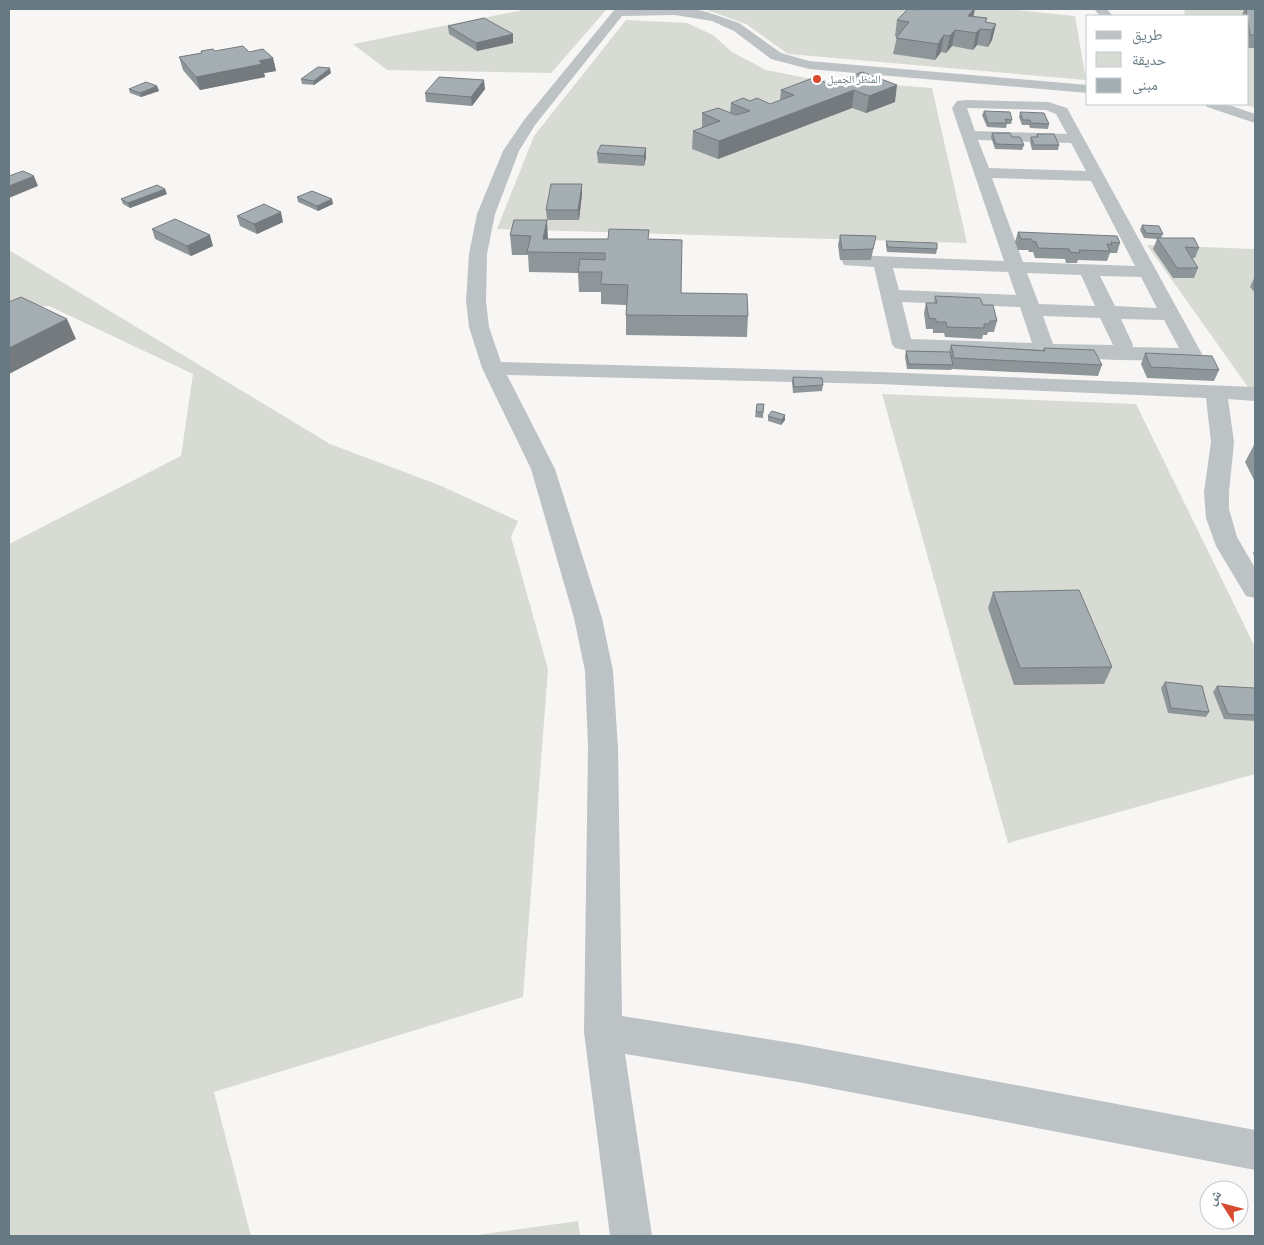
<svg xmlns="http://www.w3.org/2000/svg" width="1264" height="1245" font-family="'Source Sans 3','Noto Naskh Arabic',sans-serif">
  <rect width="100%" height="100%" fill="#f7f6f4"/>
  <path fill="#d7dbd3" d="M528,9h79l-56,64 -164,-3 -34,-26z
    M704,9h303l68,7 11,64 -298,-26 -42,-30z
    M1184,9h71v99l-11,-4h4v-88h-63z
    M626,20l61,3 26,12 19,17 34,18 46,9 120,9 35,155 -470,-14 37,-93z
    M1147,245l108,4v142l-5,-1z
    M9,250l321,194 109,41 79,36 -7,16 37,132 -25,328 -309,95 37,144h-242v-692l172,-88 12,-82 -144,-68 -38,2 -2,-14z
    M882,394l254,10 119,243v127l-247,69z
    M578,1221l2,15h-109z"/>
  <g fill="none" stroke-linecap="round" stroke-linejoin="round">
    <path fill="#bdc2c5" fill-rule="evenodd" d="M615,9h78l14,3 32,11 42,30 28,8 279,24v8l-279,-24 -38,-10 -37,-28 -22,-10 -37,-6 -53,1 -87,109 -16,26 -24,63 -8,40 -1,47 3,26 12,35 378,10 376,15v14l-27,-2 6,43 -5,50v17l8,28 18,31v30l-9,-2 -30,-50 -10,-28 -2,-26 7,-50 -5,-44 -327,-14 -372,-9 48,94 47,149 11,53 5,77 4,268 176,28 457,86v40l-457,-88 -173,-28 27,182h-42l-26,-204 4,-284 -3,-77 -11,-53 -43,-149 -49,-101 -13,-41 -3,-26 3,-47 8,-40 26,-63 21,-31z
      M1094,9h13l6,7h-13z
      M966,100l82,2 19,6 135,246 -3,4 -11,3 -70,-1 -210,-9 -13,-3 -3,-4 -18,-77 -30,-2 -2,-4 2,-4 7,-2 153,6 -52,-153 5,-7zM967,108l79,2 10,4 11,20 -92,-3zM978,140l93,3 15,28 -97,-3zM992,178l99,3 44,85 -112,-4zM893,268l115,4 8,23 -117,-5zM1027,273l54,2 14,31 -56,-2zM1100,276l41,1 16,31 -42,-2zM902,302l118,5 12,36 -121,-4zM1043,316l57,2 13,27 -60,-1zM1121,319l43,1 15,28 -47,-1 1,-2z
      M1205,104h21l29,10v9l-48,-16z"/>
  </g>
  <path fill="#8e969a" d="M1244,9h11v39h-7v-32h-6z
    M919,10l68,8 -1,4 10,2 -4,16 -4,7 -11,-2 -4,5 -21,-4 -6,7 -5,-1 -6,8 -42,-6 4,-17 -2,-1 2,-16z
    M448,26l65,17 -36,8 -28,-17z
    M201,51l48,1 24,6 3,13 -12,2 1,4 -65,13 -17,-20 -4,-13 22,-4z
    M862,72l33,30 -29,11 -14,-5 -134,51 -26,-10 1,-18 9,-3v-15h28l1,-10 19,-2 20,3 10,-4 1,-10 48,-6z
    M331,73l-17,12 -12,-1 -1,-5z
    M157,86l2,5 -18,6 -11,-4 -1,-4z
    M485,89l-13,17 -46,-4 -1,-9z
    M984,111l28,9 -1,4h-4l-1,4 -19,-1 -5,-12z
    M1020,112l29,12 -1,5 -18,-1 -1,-3h-7l-3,-8z
    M992,133l20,4 12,8 -2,5 -27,-1 -4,-12z
    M1037,134l22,11 -1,5h-26l-2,-8 1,-5h5z
    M646,148v9l-2,9 -46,-3 -1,-10z
    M167,194l-37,14 -7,-4 -2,-5z
    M582,194l-3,26h-32l-1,-10z
    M297,197l36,7 -15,7 -20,-9z
    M237,216l46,6 -26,12 -17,-8z
    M514,220l34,19h101l32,54 67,23 -1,21 -121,-2v-30l-25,-1v-12h-22l-1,-19 -49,-1 -1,-17h-16l-2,-20z
    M1142,225l21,9 -2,4 38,10 -4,10h-3l6,10 -4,10h-21l-20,-29 4,-10 -13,-1 -4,-8z
    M152,229l61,17 -22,10 -36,-17z
    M1018,232l102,11 -3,10h-7l-3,8 -29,-1 -1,3h-11l-1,-4 -30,-1 -2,-6h-4l-1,-2h-10l-3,-8z
    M840,235l36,1 -5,24h-31l-2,-15z
    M886,241l51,8 -1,5 -49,-2 -1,-6z
    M1255,276v17l-5,-6z
    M935,296l48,9 14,16 -3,11h-6l-1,3h-4l-1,4 -37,-2 -1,-4h-11v-4h-7l-2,-16 2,-10h8z
    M951,345l92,5 1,-2 58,17 -4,11 -146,-7 -1,1 -44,-1 -2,-12 1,-6 43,1z
    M1145,353l74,17 -5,11 -67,-3 -6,-14z
    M793,377l30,8 -1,6 -29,2 -1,-11z
    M757,404h7l-1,14 -8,-1z
    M768,416l17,4 -4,5 -13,-4z
    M1255,443v39l-10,-20z
    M1255,549v9l-2,-5z
    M993,592l119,75 -8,17 -90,1 -26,-77z
    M1165,682l44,30 -3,5 -38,-4 -7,-25z
    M1217,686l38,3v32l-31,-2 -11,-27z"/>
  <path fill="#747a7d" d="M967,9h8l-3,15 -7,8 2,-12z
    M996,24l-4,16 -4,7 4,-17z
    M980,29l-3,16 -4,5 3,-17z
    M955,30l-3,16 -6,7 4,-17z
    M513,34v9l-36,8 -1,-8z
    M944,35l-3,17 -6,8 3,-16z
    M273,58l3,13 -12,2 1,4 -65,13 -4,-13 63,-16z
    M330,68l1,5 -17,12v-4z
    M484,80l1,9 -13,17 -1,-9z
    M897,85l-2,17 -29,11 3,-17z
    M157,86l2,5 -18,6 -1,-4z
    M854,90l-2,18 -134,51 1,-18z
    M646,148v9l-2,9v-10z
    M34,176l4,10 -29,12v-12z
    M582,184v10l-3,26 -1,-10z
    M165,189l2,5 -37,14 -2,-5z
    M332,199l1,5 -15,7 -1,-5z
    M281,212l2,10 -26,12 -3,-10z
    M547,220l1,20 -5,-1z
    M210,235l3,11 -22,10 -4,-10z
    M67,319l9,20 -67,35v-26z
    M785,415v5l-4,5 1,-5z"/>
  <path fill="#a5aeb3" stroke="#747a7d" d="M908,9l11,1 1,-1h54l-6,7 19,2 -2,4 11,2 -4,6 -12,-1 -4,4 -21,-3 -5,6 -6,-1 -6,9 -42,-6 13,-16 -12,-2z
    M1246,9h9v26h-5z
    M484,18l29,16 -37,9 -28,-17z
    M243,46l6,6 14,-3 10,9 -14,3 3,3 -66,13 -17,-20 23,-4 -1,-2 12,-2 2,2z
    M318,67l12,1 -16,13 -13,-2z
    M862,72l35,13 -28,11 -15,-6 -135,51 -26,-10 27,-10 -18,-8 16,-5 18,7 14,-4 -19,-8 12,-5 7,3 7,-3 13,6 24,-9 -13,-5 32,-12 16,6z
    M439,77l45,3 -13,17 -46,-4z
    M146,82l11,4 -17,7 -11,-4z
    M984,111l26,1 2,8 -7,-1 2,4h-19z
    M1020,112l24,1 5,11 -18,-1 -1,-3h-7z
    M992,133h18l2,4h8l4,8 -28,-1z
    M1037,134h17l5,11h-25l-3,-8h7z
    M601,145l45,3 -2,8 -47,-3z
    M23,171l11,5 -25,10v-10z
    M551,184h31l-4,26h-32z
    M157,185l8,4 -37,14 -7,-4z
    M312,191l20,8 -15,7 -20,-9z
    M264,204l17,8 -27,12 -17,-8z
    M175,219l35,16 -23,11 -35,-17z
    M514,220h33l-4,19h65l1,-10 40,1 -1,9 34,1 -1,53 66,1 1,22 -122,-1 2,-30 -27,-1 1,-12h-24l2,-13 25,1v-7l-78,-1 4,-16 -21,-1z
    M1142,225l17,1 4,8 -17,-1z
    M1018,232l99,4 3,7 -9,-1 1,3 -5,-1 3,7 -31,-1 1,3 -10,-1 -1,-3 -31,-1 -2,-6 -4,-1 -1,-2h-10z
    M840,235l36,1 -3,13 -31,1z
    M1157,238h37l5,10 -14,-1 13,21h-21z
    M886,241l51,2v6l-49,-2z
    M935,296l45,2 3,7h10l4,16h-7v3h-6v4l-37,-1 -1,-5h-10v-3l-7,-1 -3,-15h11z
    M21,297l46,22 -58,29v-46z
    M951,345l94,6 -1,-3 50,2 8,15 -148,-7z
    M906,351l44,1 3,13 -44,-1z
    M1145,353l67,3 7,14 -68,-3z
    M793,377l29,1 1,7 -29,2z
    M757,404h7l-1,8h-7z
    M772,411l13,4 -3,5 -14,-4z
    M1079,590l33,77 -92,1 -27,-76z
    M1165,682l37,4 7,26 -38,-4z
    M1217,686l38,2v27l-27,-1z"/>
  <circle fill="#d94b31" stroke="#fff" stroke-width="2" cx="817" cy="79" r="5"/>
  <g text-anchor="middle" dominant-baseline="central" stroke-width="5" stroke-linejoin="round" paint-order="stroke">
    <g font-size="11" fill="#677983" stroke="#fff" text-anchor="start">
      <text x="827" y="79">المنظر الجميل</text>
    </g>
  </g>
  <rect width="1264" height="1245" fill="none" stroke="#677983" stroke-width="20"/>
  <rect x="1086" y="15" width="162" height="90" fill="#ffffff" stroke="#c2c9cd"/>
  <rect x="1096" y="31" width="25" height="8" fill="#bdc2c5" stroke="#c2c9cd"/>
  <text x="1132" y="40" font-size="15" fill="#677983">طريق</text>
  <rect x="1096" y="52" width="25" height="15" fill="#d7dbd3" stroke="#c2c9cd"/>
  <text x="1132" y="65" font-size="15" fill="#677983">حديقة</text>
  <rect x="1096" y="78" width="25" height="15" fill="#a5aeb3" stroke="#c2c9cd"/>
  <text x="1132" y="90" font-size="15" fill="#677983">مبنى</text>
  <g transform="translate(1224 1205) rotate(306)"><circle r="24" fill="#ffffff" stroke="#c2c9cd"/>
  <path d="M0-4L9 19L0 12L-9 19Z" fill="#d94b31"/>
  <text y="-8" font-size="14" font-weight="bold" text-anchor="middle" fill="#677983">ش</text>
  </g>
</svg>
